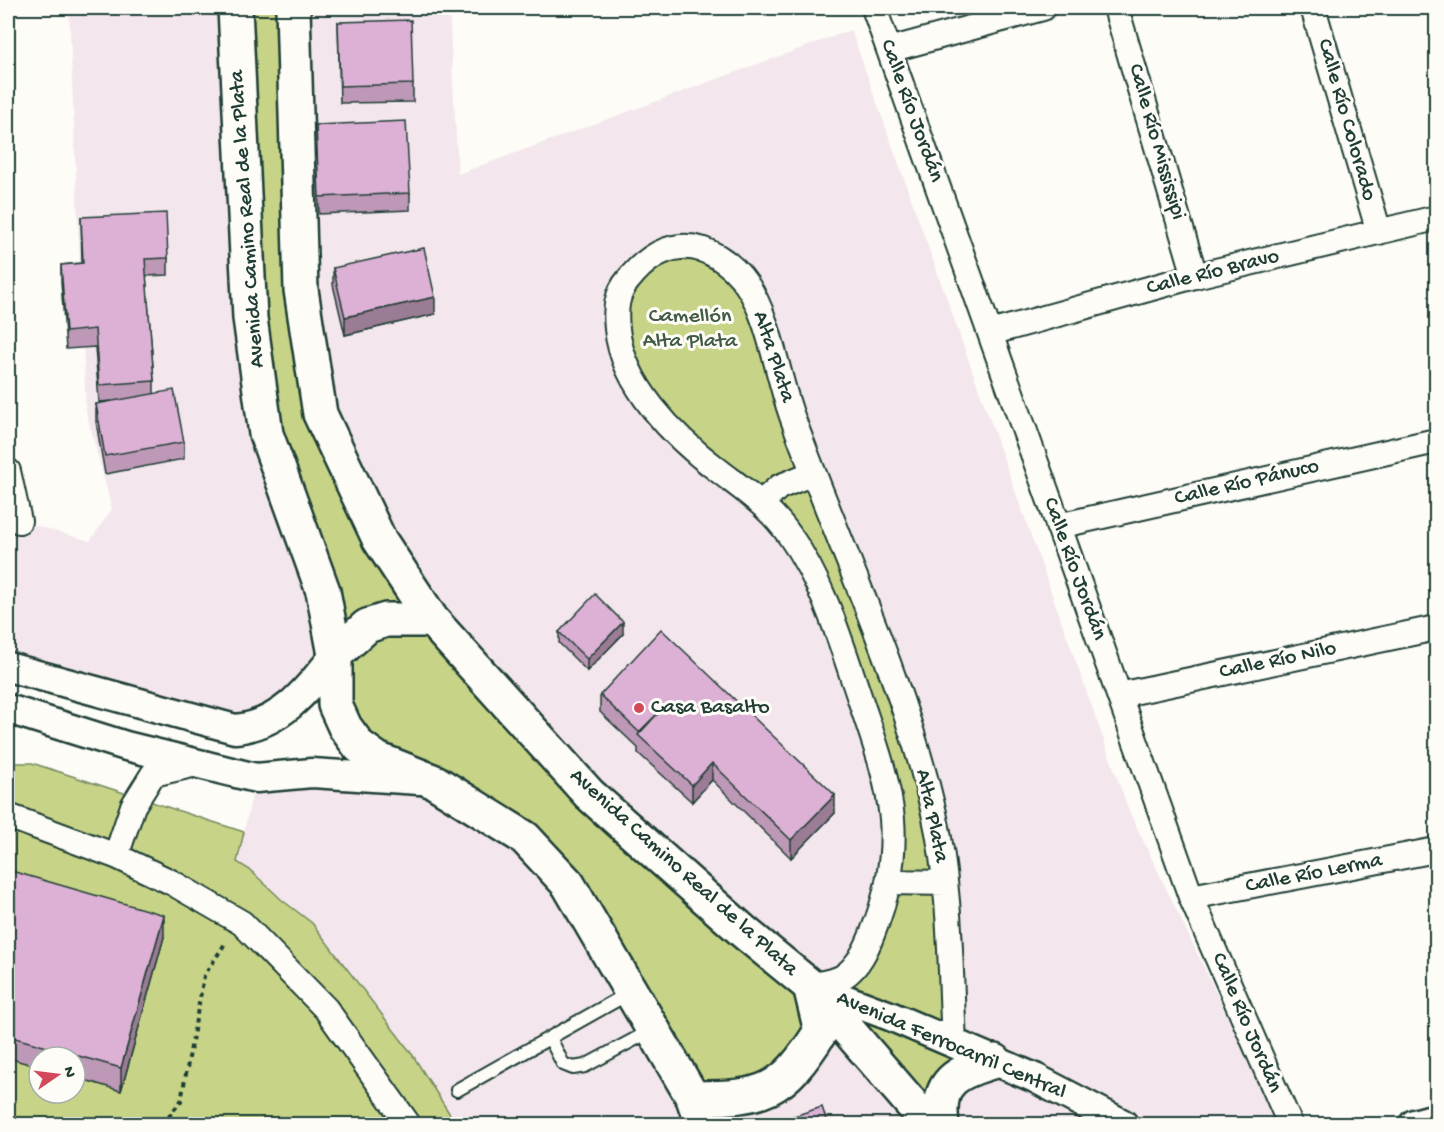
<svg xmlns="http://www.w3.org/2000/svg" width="1444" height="1132" font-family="'Gochi Hand',sans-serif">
  <rect width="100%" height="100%" fill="#fdfcf7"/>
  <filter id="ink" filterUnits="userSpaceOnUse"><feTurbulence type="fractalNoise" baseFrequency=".0167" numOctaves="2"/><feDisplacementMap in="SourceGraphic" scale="12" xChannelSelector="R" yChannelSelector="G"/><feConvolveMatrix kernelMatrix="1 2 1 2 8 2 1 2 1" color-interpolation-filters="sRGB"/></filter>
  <g filter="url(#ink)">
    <path fill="#f3e6ed" d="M69,8h166l100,647 -100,74 -227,-62v-149l82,23 22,-32 -26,-98z
      M293,8h156l9,166 393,-144 278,781 150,313h-823l-44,-70 -100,-131 -75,-61 19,-84 179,4 -3,-162 -112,-206z"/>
    <path fill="#c7d487" stroke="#73885e" stroke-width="1.5" fill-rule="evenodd" d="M235,8h58l27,406 112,206 378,366 54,-31 29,-132 -84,-256 -171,-183 -18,-94 60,-43 69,39 185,530 28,257 -20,51 -131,-137 -13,79 -105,32 -125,-214 -223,-157 -79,-293z
      M8,763h24l212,69 -7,30 13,8 32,30 30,23 100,131 44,70h-448zM39,1057h36v36h-36z"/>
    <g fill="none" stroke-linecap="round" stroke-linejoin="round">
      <defs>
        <path id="service" d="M550,1038l13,26 10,4 12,-2 67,-36
          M457,1090l174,-98"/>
        <path id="minor" d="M874,8l317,889 99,227
          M1116,8l79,268
          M1313,8l66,224
          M889,50l154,-42
          M990,333l205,-57 241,-58
          M8,471l11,50
          M762,502l17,-15 34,-14
          M1058,526l378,-85
          M1119,695l317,-67
          M8,816l108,40 55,26 71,41 84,86 82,115
          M116,856l17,-50 20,-32 43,-10
          M889,882l56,1
          M1191,897l245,-47
          M810,986c10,-3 26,-4 34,-10 15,-10 23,-28 29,-44 14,-35 22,-75 19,-113 -4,-42 -19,-81 -32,-120 -19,-56 -36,-115 -70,-163 -20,-29 -45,-45 -72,-66 -44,-33 -95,-84 -101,-141 -2,-20 -1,-35 12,-50 12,-15 30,-30 51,-32 26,-3 53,17 67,38 23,33 31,95 46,134 48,131 109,257 141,394 17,74 16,154 20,230"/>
        <path id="tertiary" d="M8,667l227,62c46,-4 73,-40 100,-74
          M8,709l118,37 130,32 56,-5 107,7
          M810,986l80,30 145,62 88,46
          M1414,1124l22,-6"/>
        <path id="secondary" d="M235,8l15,310 16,116 57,157 12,64v50l10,22 14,19 18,13 58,23 90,56 43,46 125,214 9,26
          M293,8l8,282 19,124 59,125 53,81 157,174 155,138 66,54 119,138
          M335,655l32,-29 19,-6h46
          M693,1098c72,0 89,-5 128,-67l-10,-41
          M942,1124c-6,-43 14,-52 53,-63"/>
      </defs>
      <use href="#service" stroke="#1f3d34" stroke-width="16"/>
      <use href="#minor" stroke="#1f3d34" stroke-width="28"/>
      <use href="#tertiary" stroke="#1f3d34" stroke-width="33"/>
      <use href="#secondary" stroke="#1f3d34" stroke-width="38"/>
      <path stroke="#1f3d34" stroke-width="4" stroke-dasharray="4.5 4.5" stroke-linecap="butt" d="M163,1124l18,-23 23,-125 22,-34"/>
      <use href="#service" stroke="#fdfcf7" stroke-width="12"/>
      <use href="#minor" stroke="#fdfcf7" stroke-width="24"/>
      <use href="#tertiary" stroke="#fdfcf7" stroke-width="28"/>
      <use href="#secondary" stroke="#fdfcf7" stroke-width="33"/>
    </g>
    <path fill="#be98b7" stroke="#1f3d34" stroke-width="1.5" d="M338,22l75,62v18l-73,1z
      M316,125l94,68v17l-91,4z
      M81,217l87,41v17l-22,1 8,105v13l30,48v17l-79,15 -9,-52v-18l16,-3 -13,1 -4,-55 -29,2 -5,-67v-17l21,-2z
      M333,268l102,46 -90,21 -12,-50z
      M559,632l64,2 -36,37 -28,-28z
      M600,695l235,118 -44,45 -79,-78 -20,22 -54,-49v-5l-38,-36z
      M8,870l156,67 -43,154 -46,-14v-20h-36v10l-31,-9z"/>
    <path fill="#9b7c95" stroke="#1f3d34" stroke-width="1.5" d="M435,297v17l-90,21v-18z
      M623,622v12l-36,37v-12z
      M712,763v17l-20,22v-17z
      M835,795v18l-44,45v-18z
      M164,915v22l-43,154v-23z"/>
    <path fill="#ddb1d5" stroke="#1f3d34" stroke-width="1.5" d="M411,20l2,64 -73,2 -2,-64z
      M406,121l4,72 -91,4 -3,-72z
      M166,213l2,45 -23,1 9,122 -55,4 -4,-56 -29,3 -5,-67 22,-2 -2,-46z
      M424,248l11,49 -90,20 -12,-49z
      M174,390l10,52 -79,14 -9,-52z
      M595,594l28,28 -36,37 -28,-27z
      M661,629l174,166 -44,45 -79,-77 -20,22 -54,-50 23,-25 -22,22 -39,-37z
      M8,870l156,45 -43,153 -113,-32z
      M822,1107l6,18h-62z"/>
  </g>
  <circle fill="#d1495b" stroke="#fdfcf7" stroke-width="2" cx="639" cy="708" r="6"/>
  <g text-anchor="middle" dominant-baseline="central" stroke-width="6" stroke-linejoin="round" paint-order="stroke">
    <g font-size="22" fill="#1f3d34" stroke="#fdfcf7">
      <text transform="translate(911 111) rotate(70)">Calle Río Jordán</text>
      <text transform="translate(1346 120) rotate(74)">Calle Río Colorado</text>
      <text transform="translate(1156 142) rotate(74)">Calle Río Mississipi</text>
      <text transform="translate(248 219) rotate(-94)">Avenida Camino Real de la Plata</text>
      <text transform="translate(1213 273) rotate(-14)">Calle Río Bravo</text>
      <text transform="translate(773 357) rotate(72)">Alta Plata</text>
      <text transform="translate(1247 483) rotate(-13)">Calle Río Pánuco</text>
      <text transform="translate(1074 569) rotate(70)">Calle Río Jordán</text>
      <text transform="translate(1278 661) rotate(-12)">Calle Río Nilo</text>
      <text transform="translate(931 816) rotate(78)">Alta Plata</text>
      <text transform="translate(683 873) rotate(42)">Avenida Camino Real de la Plata</text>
      <text transform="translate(1314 874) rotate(-11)">Calle Río Lerma</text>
      <text transform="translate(1246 1023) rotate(67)">Calle Río Jordán</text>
      <text transform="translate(951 1046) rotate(23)">Avenida Ferrocarril Central</text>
    </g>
    <g font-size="22" fill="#415b45" stroke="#fdfcf7">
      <text x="690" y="317">Camellón<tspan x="690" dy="25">Alta Plata</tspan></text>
    </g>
    <g font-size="22" fill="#1f3d34" stroke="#fdfcf7" text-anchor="start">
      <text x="651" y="708">Casa Basalto</text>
    </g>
  </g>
  <rect width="1444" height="1132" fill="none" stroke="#fdfcf7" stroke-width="30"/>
  <rect x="15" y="15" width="1414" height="1102" fill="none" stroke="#1f3d34" stroke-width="2" filter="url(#ink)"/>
  <g transform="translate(57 1075) rotate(76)"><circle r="28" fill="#fdfcf7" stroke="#a4b0a9" stroke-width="1.5"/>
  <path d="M0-4.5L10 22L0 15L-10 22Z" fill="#d1495b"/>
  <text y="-9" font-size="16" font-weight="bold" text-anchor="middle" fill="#1f3d34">N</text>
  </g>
</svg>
